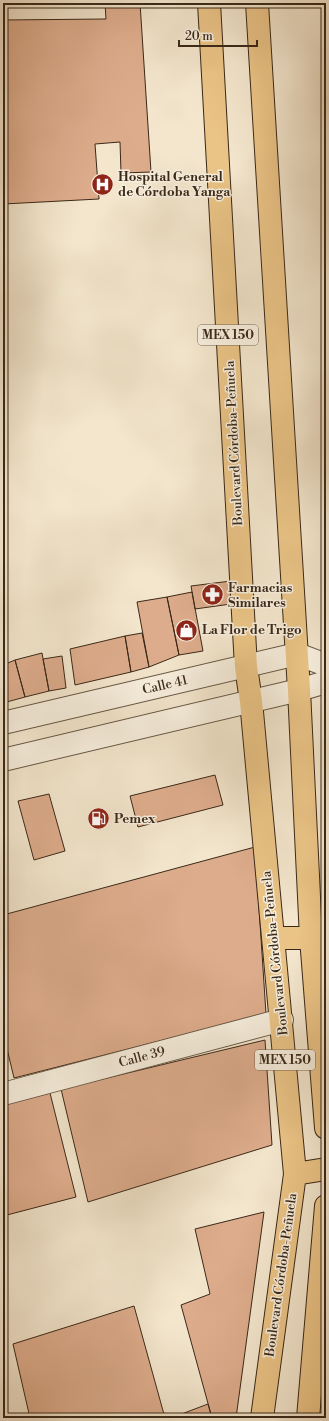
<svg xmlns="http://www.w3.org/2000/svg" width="329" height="1421" font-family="'Libre Bodoni',serif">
  <rect width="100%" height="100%" fill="#f3e6cd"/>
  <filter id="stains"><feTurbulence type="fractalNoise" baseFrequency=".005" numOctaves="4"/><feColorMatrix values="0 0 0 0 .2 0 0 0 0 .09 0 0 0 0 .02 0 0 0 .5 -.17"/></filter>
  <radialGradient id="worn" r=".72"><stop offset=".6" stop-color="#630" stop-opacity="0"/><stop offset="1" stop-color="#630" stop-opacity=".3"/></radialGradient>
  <path fill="#ddac8c" stroke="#3a2818" d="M105,3h35l11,169 -30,1 -1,-31 -25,2 4,55 -96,5v-184l103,-1z
    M231,581v23l-36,5 -4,-23z
    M192,592l11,59 -24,4 -12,-58z
    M167,597l12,58 -30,12 -12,-65z
    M142,633l7,34 -18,5 -6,-36z
    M125,636l6,36 -56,13 -5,-36z
    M42,653l7,38 -24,6 -10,-37z
    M62,656l4,32 -17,3 -6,-32z
    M15,660l10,37 -22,6v-38z
    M215,775l8,30 -85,22 -8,-31z
    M49,794l16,57 -31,9 -16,-59z
    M255,847l11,167 -252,64 -11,-46v-117z
    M265,1040l7,105 -184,57 -27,-113z
    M50,1093l26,104 -73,19v-111z
    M264,1212l-28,206h-24l-31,-113 29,-11 -15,-65z
    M134,1306l31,112h-135l-17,-74z
    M208,1404l4,14h-41z"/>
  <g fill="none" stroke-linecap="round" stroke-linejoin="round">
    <defs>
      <path id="minor" d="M3,723l294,-69 29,11
        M3,760l296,-70 27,-8
        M3,1094l279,-74"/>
      <path id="major" d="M209,3l37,664 5,34 44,473 -33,244
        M257,3l42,687 12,248 15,190
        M273,938h38
        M295,1174l31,-5
        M308,1418l18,-212"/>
    </defs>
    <use href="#minor" stroke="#685845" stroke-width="24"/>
    <use href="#major" stroke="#3a2818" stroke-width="24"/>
    <use href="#minor" stroke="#f7efde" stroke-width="22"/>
    <use href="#major" stroke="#eac386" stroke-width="22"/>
  </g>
  <defs>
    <symbol id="hospital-disc" viewBox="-11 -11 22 22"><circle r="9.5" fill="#8f2418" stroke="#f7efde"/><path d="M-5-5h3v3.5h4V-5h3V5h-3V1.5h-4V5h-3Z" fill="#fff"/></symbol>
    <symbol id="pharmacy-disc" viewBox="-11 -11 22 22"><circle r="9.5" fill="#8f2418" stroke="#f7efde"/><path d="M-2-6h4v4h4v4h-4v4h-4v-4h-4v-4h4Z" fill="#fff"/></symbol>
    <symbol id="shop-disc" viewBox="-11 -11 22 22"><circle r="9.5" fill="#8f2418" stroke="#f7efde"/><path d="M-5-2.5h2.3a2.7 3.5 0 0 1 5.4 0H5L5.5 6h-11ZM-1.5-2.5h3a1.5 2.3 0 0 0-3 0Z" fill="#fff"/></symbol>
    <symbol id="fuel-disc" viewBox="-11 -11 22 22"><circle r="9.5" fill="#8f2418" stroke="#f7efde"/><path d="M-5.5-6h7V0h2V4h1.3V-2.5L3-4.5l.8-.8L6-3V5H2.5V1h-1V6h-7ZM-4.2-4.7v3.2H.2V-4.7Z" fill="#fff"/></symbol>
  </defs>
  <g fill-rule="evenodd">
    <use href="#hospital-disc" x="90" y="172" width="25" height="25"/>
    <use href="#pharmacy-disc" x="200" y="582" width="25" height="25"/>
    <use href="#shop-disc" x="174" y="618" width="25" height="25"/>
    <use href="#fuel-disc" x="86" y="806" width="25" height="25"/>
  </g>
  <g text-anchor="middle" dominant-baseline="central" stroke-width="3" stroke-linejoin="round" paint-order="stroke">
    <g fill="#f7efde" stroke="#736453" stroke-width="1">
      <rect x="198" y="325" width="60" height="20" rx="3"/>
      <rect x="255" y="1050" width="60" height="20" rx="3"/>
    </g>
    <g font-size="12" font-weight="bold" fill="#3a2818">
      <text x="228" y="335">MEX 150</text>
      <text x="285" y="1060">MEX 150</text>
    </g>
    <g font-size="13" font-weight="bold" fill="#3a2818" stroke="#f7efde" text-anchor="start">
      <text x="118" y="177">Hospital General<tspan x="118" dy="15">de Córdoba Yanga</tspan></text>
      <text x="228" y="588">Farmacias<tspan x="228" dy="15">Similares</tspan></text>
      <text x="202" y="630">La Flor de Trigo</text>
      <text x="114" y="819">Pemex</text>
    </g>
    <g font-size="13" fill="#3a2818" stroke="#f7efde">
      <text transform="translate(234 443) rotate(-93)">Boulevard Córdoba-Peñuela</text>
      <text transform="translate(165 685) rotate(-13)">Calle 41</text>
      <text transform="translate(275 953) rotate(-96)">Boulevard Córdoba-Peñuela</text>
      <text transform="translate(142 1057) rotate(-15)">Calle 39</text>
      <text transform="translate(281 1275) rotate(-82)">Boulevard Córdoba-Peñuela</text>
    </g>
  </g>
  <rect width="329" height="1421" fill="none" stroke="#f3e6cd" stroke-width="16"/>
  <rect x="4" y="4" width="321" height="1413" fill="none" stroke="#3a2818" stroke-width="2"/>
  <rect x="8" y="8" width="313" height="1405" fill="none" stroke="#3a2818"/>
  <path d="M179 40v6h78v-6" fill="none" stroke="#3a2818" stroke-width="2"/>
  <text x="185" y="40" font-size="12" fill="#3a2818" stroke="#f7efde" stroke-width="3" paint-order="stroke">20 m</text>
  <rect width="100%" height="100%" filter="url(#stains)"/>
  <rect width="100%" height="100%" fill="url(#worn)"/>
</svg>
